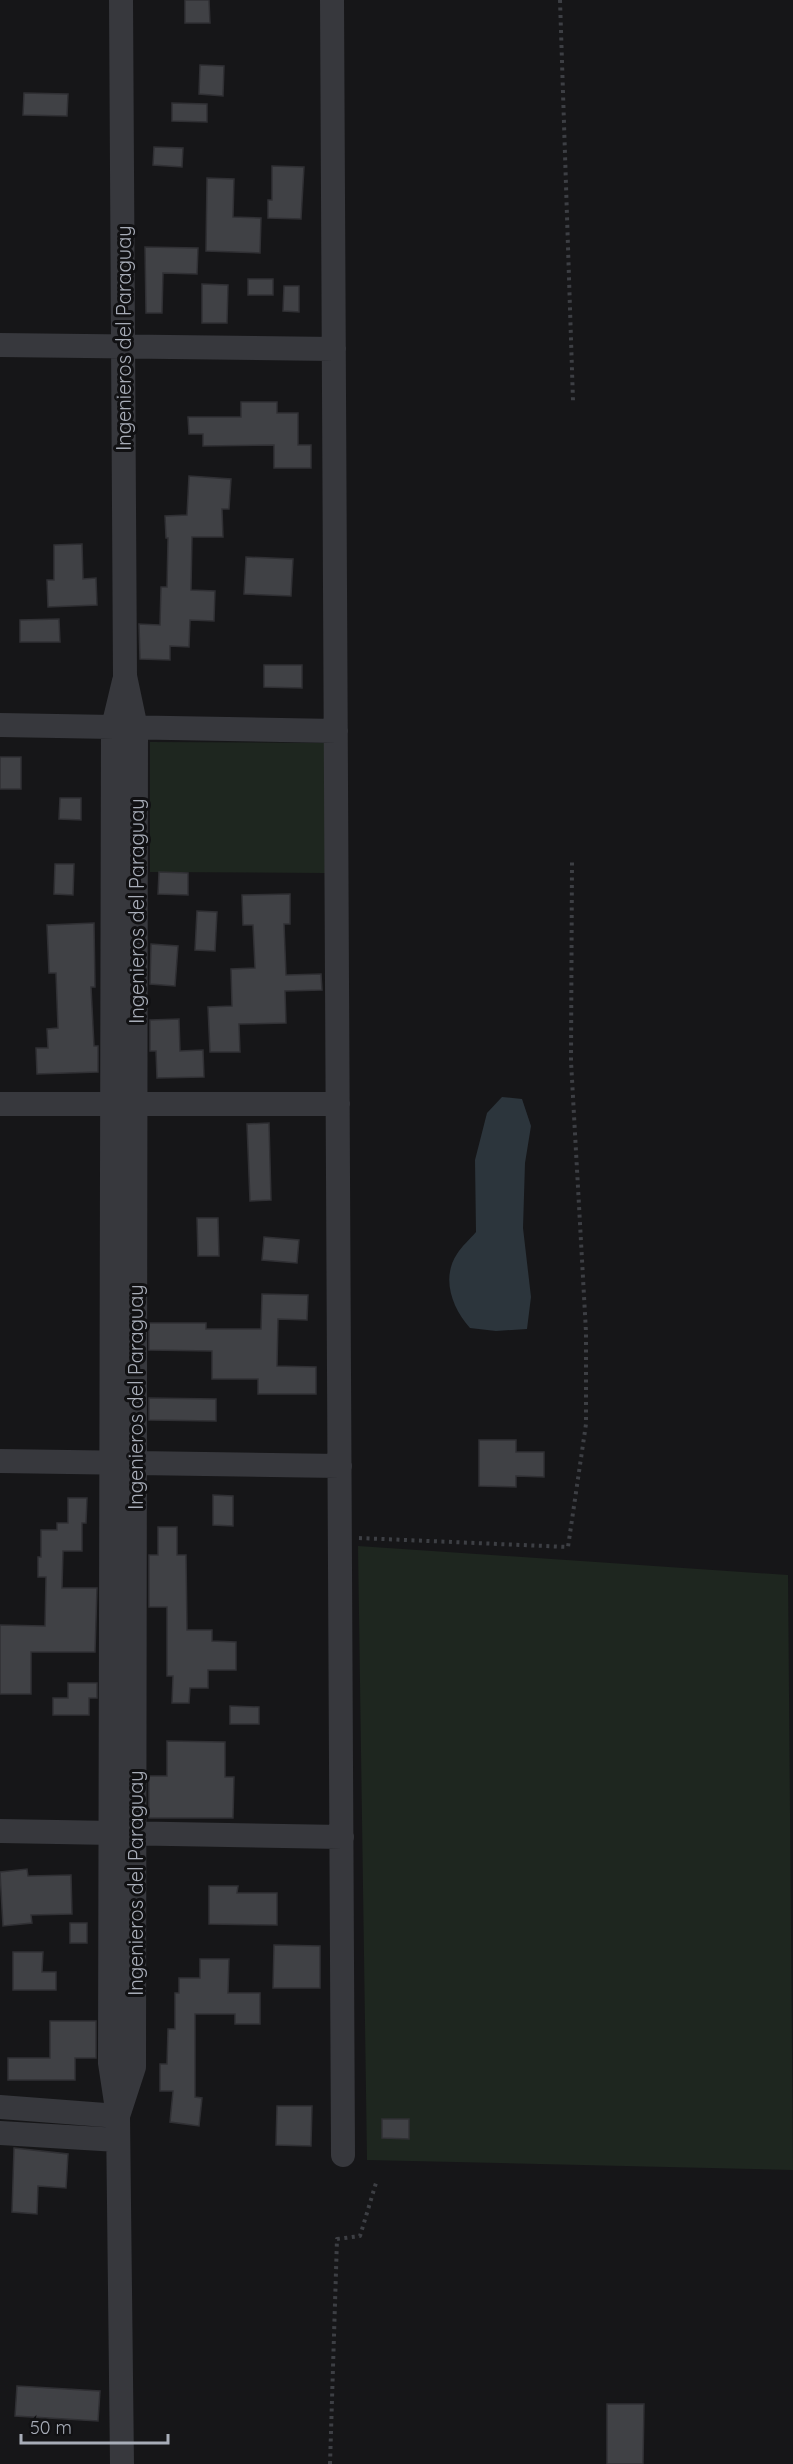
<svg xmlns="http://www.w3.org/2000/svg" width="793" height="2464" font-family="Quicksand,sans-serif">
  <rect width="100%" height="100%" fill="#161618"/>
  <path fill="#1e261f" d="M150,742l175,1v130l-175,-1z
    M358,1546l430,29 5,595 -426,-10z"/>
  <path fill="#2c353c" d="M502,1097l20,2 9,27 -6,37 -2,65 8,69 -4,32 -31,2 -26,-3c-18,-20 -29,-50 -13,-74 5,-8 13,-15 19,-22l-1,-72 12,-47z"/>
  <path fill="#404145" stroke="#303034" stroke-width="1.5" d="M185,0h24l1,23h-25z
    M200,65l24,1 -1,30 -24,-2z
    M24,93l44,1 -1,22 -44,-1z
    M172,103l35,1v18l-35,-1z
    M154,147l29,1 -1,19 -29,-2z
    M272,166l32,1 -3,52 -33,-1v-18h4z
    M207,178l27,1 -1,38 28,1 -1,35 -54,-2z
    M145,247l53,1 -1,26 -34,-1 -1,40h-16z
    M248,279h25v16h-25z
    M202,284l26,1 -1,38h-25z
    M284,286h15v26l-16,-1z
    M241,402h36v11h21v32h13v23h-37v-23l-71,1v-12h-14l-1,-17h53z
    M189,476l42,3 -2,30h-7l1,28h-31l-1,53 24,1 -1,30 -24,-1 -1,27 -19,-1v14l-30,-1 -1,-35 21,1 1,-38h6l1,-49h-2l-1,-22 22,-1z
    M82,544l1,35 13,-1 1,27 -49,2 -1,-27h7v-35z
    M246,557l47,2 -2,37 -47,-2z
    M59,619l1,23h-40v-22z
    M264,665h38v23l-38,-1z
    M0,757h21v32h-21z
    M60,798h21v22l-22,-1z
    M55,864h19l-1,31 -19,-1z
    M159,872l29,1v22l-30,-1z
    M290,894v30h-6l2,51 35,-1 1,16 -37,1 1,32 -47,1 1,28h-30l-2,-45 24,-1 -1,-37 24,-1 -2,-43h-10l-1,-30z
    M197,911l20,1 -2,39 -20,-1z
    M94,923l1,64h-4l3,59h4v26l-61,2 -1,-26h12l-1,-19 11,-1 -2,-55h-7l-2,-48z
    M151,944l27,2 -3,40 -25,-2z
    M179,1019l1,32 23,-1 1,27 -47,1 -1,-27h-6v-31z
    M269,1123l2,77 -21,1 -3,-77z
    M197,1218h21l1,38h-21z
    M264,1237l35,3 -2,23 -35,-3z
    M262,1294l46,1 -1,25 -29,-1 -1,47 39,1v27h-58v-15h-46v-28l-63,-1v-27h57v6h55z
    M149,1398l67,1v22l-67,-1z
    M479,1440h37v12h28v25l-28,-1v11l-37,-1z
    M213,1495l20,1v30l-20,-1z
    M68,1498h19l-1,25h-4v28h-19l-1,37h35l-2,64h-64v42h-31v-69l45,1 1,-49h-8v-20h3v-27h16v-7h11z
    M158,1527h19v28h9l1,75h25v11l24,1v28h-28v18h-18l-1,15h-17l1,-27h-6v-69h-18v-52h9z
    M68,1683h29v15h-8v17h-36v-17h15z
    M230,1706l29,1v17h-29z
    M167,1741l58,1v35h9l-1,41h-84v-42h18z
    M27,1869l1,7 43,-1 1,39 -41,1 1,8 -29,3 -3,-54z
    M209,1886h29l-1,7h40v32l-68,-1z
    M70,1923h17v20h-17z
    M274,1945l46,1v42h-47z
    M13,1952h30l-1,20h14v18h-43z
    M200,1959h29l-1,34h32v31h-25v-10h-40v83l7,1 -3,28 -29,-4 3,-31h-13v-27h7l1,-35h7v-36h4v-15h21z
    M50,2021h46v37h-21v22h-67v-22h42z
    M277,2106h35l-1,40 -35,-1z
    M382,2119h27v20l-27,-1z
    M14,2148l54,6 -2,34 -28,-2 -1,28 -25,-2z
    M17,2386l83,5 -2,30 -83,-5z
    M607,2404h37l-1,60h-36z"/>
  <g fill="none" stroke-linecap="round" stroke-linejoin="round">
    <path stroke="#3d3f44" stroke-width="4" stroke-dasharray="3 4.5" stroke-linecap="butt" d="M560,0l13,401
      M359,1538l209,9 18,-123v-92l-15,-271 1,-200
      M330,2464l7,-225 23,-3 16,-53"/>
    <path stroke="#37383d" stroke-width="24" d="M332,0l11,2155
      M0,345l334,4
      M0,725l336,6
      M0,1104h338
      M0,1461l340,5
      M0,1831l342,6
      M0,2107l118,9
      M118,2116l16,-49 2,-1339 -11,-52 -4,-676
      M0,2133l118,7
      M122,2464l-4,-348 -8,-53 3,-1336 11,-46"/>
  </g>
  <g text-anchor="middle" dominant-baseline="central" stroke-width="6" stroke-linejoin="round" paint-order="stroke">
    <g font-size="20" fill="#a8adb8" stroke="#111113">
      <text transform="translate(123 338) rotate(-90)">Ingenieros del Paraguay</text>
      <text transform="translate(136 911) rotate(-90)">Ingenieros del Paraguay</text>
      <text transform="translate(135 1397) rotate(-90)">Ingenieros del Paraguay</text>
      <text transform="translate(135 1883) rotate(-90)">Ingenieros del Paraguay</text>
    </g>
  </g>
  <path d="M21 2434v9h147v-9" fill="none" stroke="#a8adb8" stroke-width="3"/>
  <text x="30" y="2434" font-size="18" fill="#a8adb8" stroke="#111113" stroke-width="4.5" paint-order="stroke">50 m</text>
</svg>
